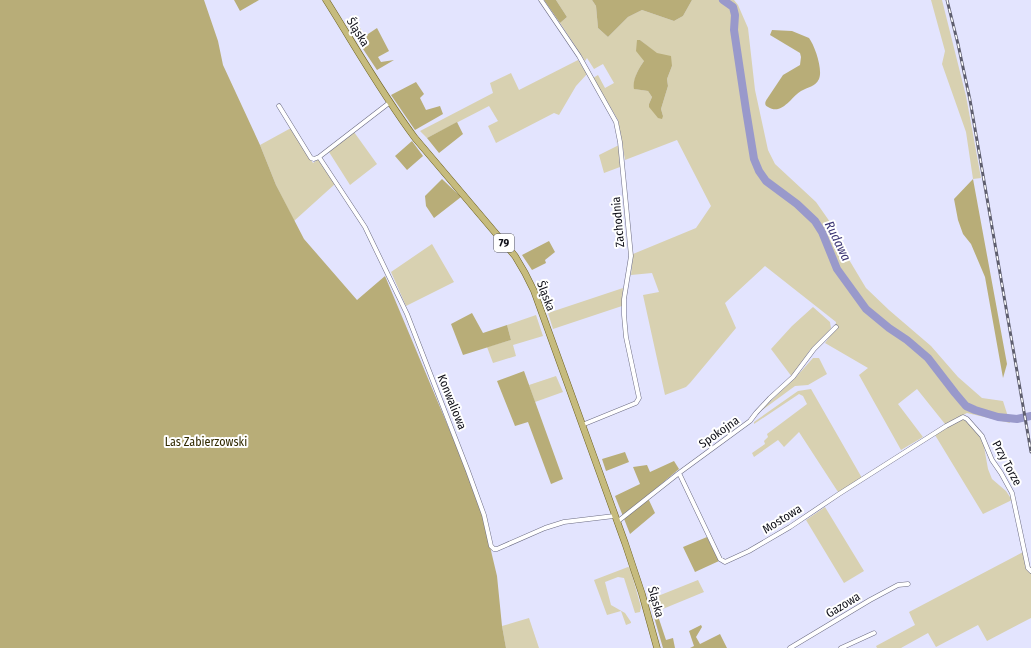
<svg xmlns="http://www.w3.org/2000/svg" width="1031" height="648" font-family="'Fira Sans Condensed',sans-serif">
  <rect width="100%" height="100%" fill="#e3e4fe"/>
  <path fill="#d8d1b1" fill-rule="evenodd" d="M556,0h36l4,6 2,22 10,9 20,-20 14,-7 32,11 9,-5 9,-16h42l4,5 10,23 7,62 13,60 7,14 41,38 14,20 12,26 24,40 23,22 42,36 27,31 24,21 21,3 7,22 -43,-10 -22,11 -28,-35 -19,15 25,33 -22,13 -42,-75 9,-7 -43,-25 10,-14 1,-7 -71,-56 -40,37 11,25 -46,55 -4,4 -21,8 -22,-100 16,-3 -7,-19 -21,2 2,-21 63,-26 15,-22 -34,-66 -52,20 -7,-40 -25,-42 5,-3 7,13 9,-5 -11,-19 -9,5 -7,-11 -2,3 -25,-38 7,-6zM640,40l32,26 -5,13 1,7 -7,23 2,7 -14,-12 3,-7 -4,-6 -13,-2c-3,-9 4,-21 9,-28z
    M931,0h11l24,96 15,82 -8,1 -7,-47 -24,-68 3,-13z
    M578,60l9,14 -11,12 -17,29 -5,-2 -58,30 -8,-17 10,-5 -9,-15 -62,32 -7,-7 73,-38 -3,-10 21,-10 8,17z
    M291,128l22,35 7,-5 15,26 -41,37 -18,-36 -16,-40z
    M354,132l23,32 -27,21 -21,-33z
    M619,145l1,22 -16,6 -5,-18z
    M432,244l22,38 -48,24 -15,-34z
    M623,288l-1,18 -69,23 -5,-16z
    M813,307l17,15 1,6 -4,5 -17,17 -18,27 -21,-28 21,-23z
    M536,315l7,21 -30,9 3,11 -23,7 -6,-16 24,-7 -4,-15z
    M813,358h6l8,16 -19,11 -13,1 -38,28 39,-37z
    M556,376l7,16 -28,10 -6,-17z
    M811,389l51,89 -24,14 -39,-60 -15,15 -6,-7 -24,17 -2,-4 13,-9 -1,-3 4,-4 -1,-3 40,-30 -4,-8 -4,-2 -45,30v-2l44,-31z
    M963,418l13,11 7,12 5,28 4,10 14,12 6,9 -29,14 -48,-79z
    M825,507l39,64 -20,12 -38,-63z
    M1025,551l6,18v49l-44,23 -9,-16 -42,22 -8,-14 -27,15h-24l-1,-2 39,-21 -6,-13z
    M628,567l2,1 11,39 -1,5 -5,1 -11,-35 -6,-1 -13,5 6,23 14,8 6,9v1l-5,2 -5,-14 -14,4 -13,-35z
    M698,580l6,12 -51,21 -5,-13z
    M529,618l10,30h-33l-4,-22z"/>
  <path fill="#b8ad78" d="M0,0h204l14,41 5,24 37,80 16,40 28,54 53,61 28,-24 86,205 12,36 14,59 5,50 4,22h-506z
    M234,0h25l-19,11z
    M544,0h12l11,17 -7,6z
    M592,0h100l-9,16 -9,5 -32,-11 -14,7 -20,20 -10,-9 -2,-22z
    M355,20l10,16 12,-8 12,23 -11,6 3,5 13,-2 -17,10 -30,-45z
    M772,30l20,1 17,7c6,8 14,32 10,41 -4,8 -11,8 -18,12 -9,5 -19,25 -33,16 -4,-2 -3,-5 -1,-8l16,-24 17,-10 1,-8 -1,-4 -30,-18z
    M637,40h3l17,13 14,3 1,10 -5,13 1,7 -7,23 2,7 -1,3 -4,-1 -9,-11v-3l3,-7 -4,-6 -14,-2c-2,-9 5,-21 10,-28l-8,-10z
    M416,82l8,12 -4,4 6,12 14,-4 3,8 -28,16 -24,-35z
    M457,122l6,12 -24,19 -12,-15z
    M412,141l11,15 -16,14 -12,-14z
    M442,179l19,18 -27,21 -8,-12 -1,-10z
    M973,179l34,185 -4,14 -18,-101 -14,-33 -8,-10 -5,-14 -4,-21z
    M549,241l6,11 -10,8 1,3 -14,7 -10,-15z
    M472,313l11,20 24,-8 4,15 -48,15 -12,-31z
    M524,371l39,108 -12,5 -23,-62 -13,4 -18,-45z
    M625,452l4,10 -23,9 -4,-12z
    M674,461l5,8 -32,27 8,17 -25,21 -15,-38 25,-12 -7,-17 14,-2 3,7z
    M707,537l12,24 -24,11 -12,-25z
    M658,616l8,24 7,-2 2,10h-12l-9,-31z
    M701,625l1,2 -6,10 4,7 20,-10 7,14h-37l4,-2 -5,-15z"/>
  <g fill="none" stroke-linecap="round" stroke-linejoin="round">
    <path stroke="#9999cb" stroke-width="8" d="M723,0l10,7 2,8 -1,15 12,80 8,49 5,12 7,10 31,23 18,17 7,11 15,37 29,40 23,19 18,12 21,18 27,35 11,13 9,4 23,7 19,2 14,-3"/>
    <defs>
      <path id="minor" d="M541,0l38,56 37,66 4,20 11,114 -7,43v16l2,22 13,61 -3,5 -54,22
        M279,106l32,52 3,1 5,-2 46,70 42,87 61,157 16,44 7,31 3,3h3l48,-21 19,-6 50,-6
        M319,157l70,-54
        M679,473l41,86 5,3 24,-11 41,-24 49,-33 107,-68 17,-9 4,2 15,17 10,24 9,13 11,20 16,75 3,3
        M617,522l62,-49 71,-52 6,-8 14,-15 23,-21 21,-28 22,-22
        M790,648l80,-48 28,-15 10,-1
        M841,648l33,-15"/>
      <path id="primary" d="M326,0c29,46 56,94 89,138l100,118 10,17 9,18 91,252 17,51 15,54"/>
    </defs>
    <use href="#minor" stroke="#6c6c83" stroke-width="5"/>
    <use href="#primary" stroke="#6d6122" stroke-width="7"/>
    <use href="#minor" stroke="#fff" stroke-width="4"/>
    <use href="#primary" stroke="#c6bb7d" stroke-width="6"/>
    <defs>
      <path id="rail" d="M947,0l11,44 12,56 61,352"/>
    </defs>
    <use href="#rail" stroke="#5e5e6e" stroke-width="3"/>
    <use href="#rail" stroke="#fff" stroke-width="1.5" stroke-dasharray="4.5" stroke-linecap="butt"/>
  </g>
  <g text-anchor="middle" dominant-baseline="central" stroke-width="4" stroke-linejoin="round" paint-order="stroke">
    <rect fill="#fff" stroke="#57575d" stroke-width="1" x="494" y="234" width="20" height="18" rx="3"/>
    <g font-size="11" font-weight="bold" fill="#0f0f18">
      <text x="504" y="243">79</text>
    </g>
    <g font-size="12" fill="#0f0f18" stroke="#fff">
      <text transform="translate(358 32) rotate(58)">Śląska</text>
      <text transform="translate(618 222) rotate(-95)">Zachodnia</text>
      <text transform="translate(546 296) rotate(69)">Śląska</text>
      <text transform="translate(452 402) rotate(68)">Konwaliowa</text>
      <text transform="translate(719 432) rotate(-35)">Spokojna</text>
      <text transform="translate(1007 463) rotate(62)">Przy Torze</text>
      <text transform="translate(782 519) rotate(-32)">Mostowa</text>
      <text transform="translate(656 602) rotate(74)">Śląska</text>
      <text transform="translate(843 605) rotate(-31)">Gazowa</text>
    </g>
    <g font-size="12" fill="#322a00" stroke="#fff">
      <text x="206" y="442">Las Zabierzowski</text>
    </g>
    <g font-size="13" font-style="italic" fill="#3d3775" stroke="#fff">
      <text transform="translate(838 241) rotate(64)">Rudawa</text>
    </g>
  </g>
</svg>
